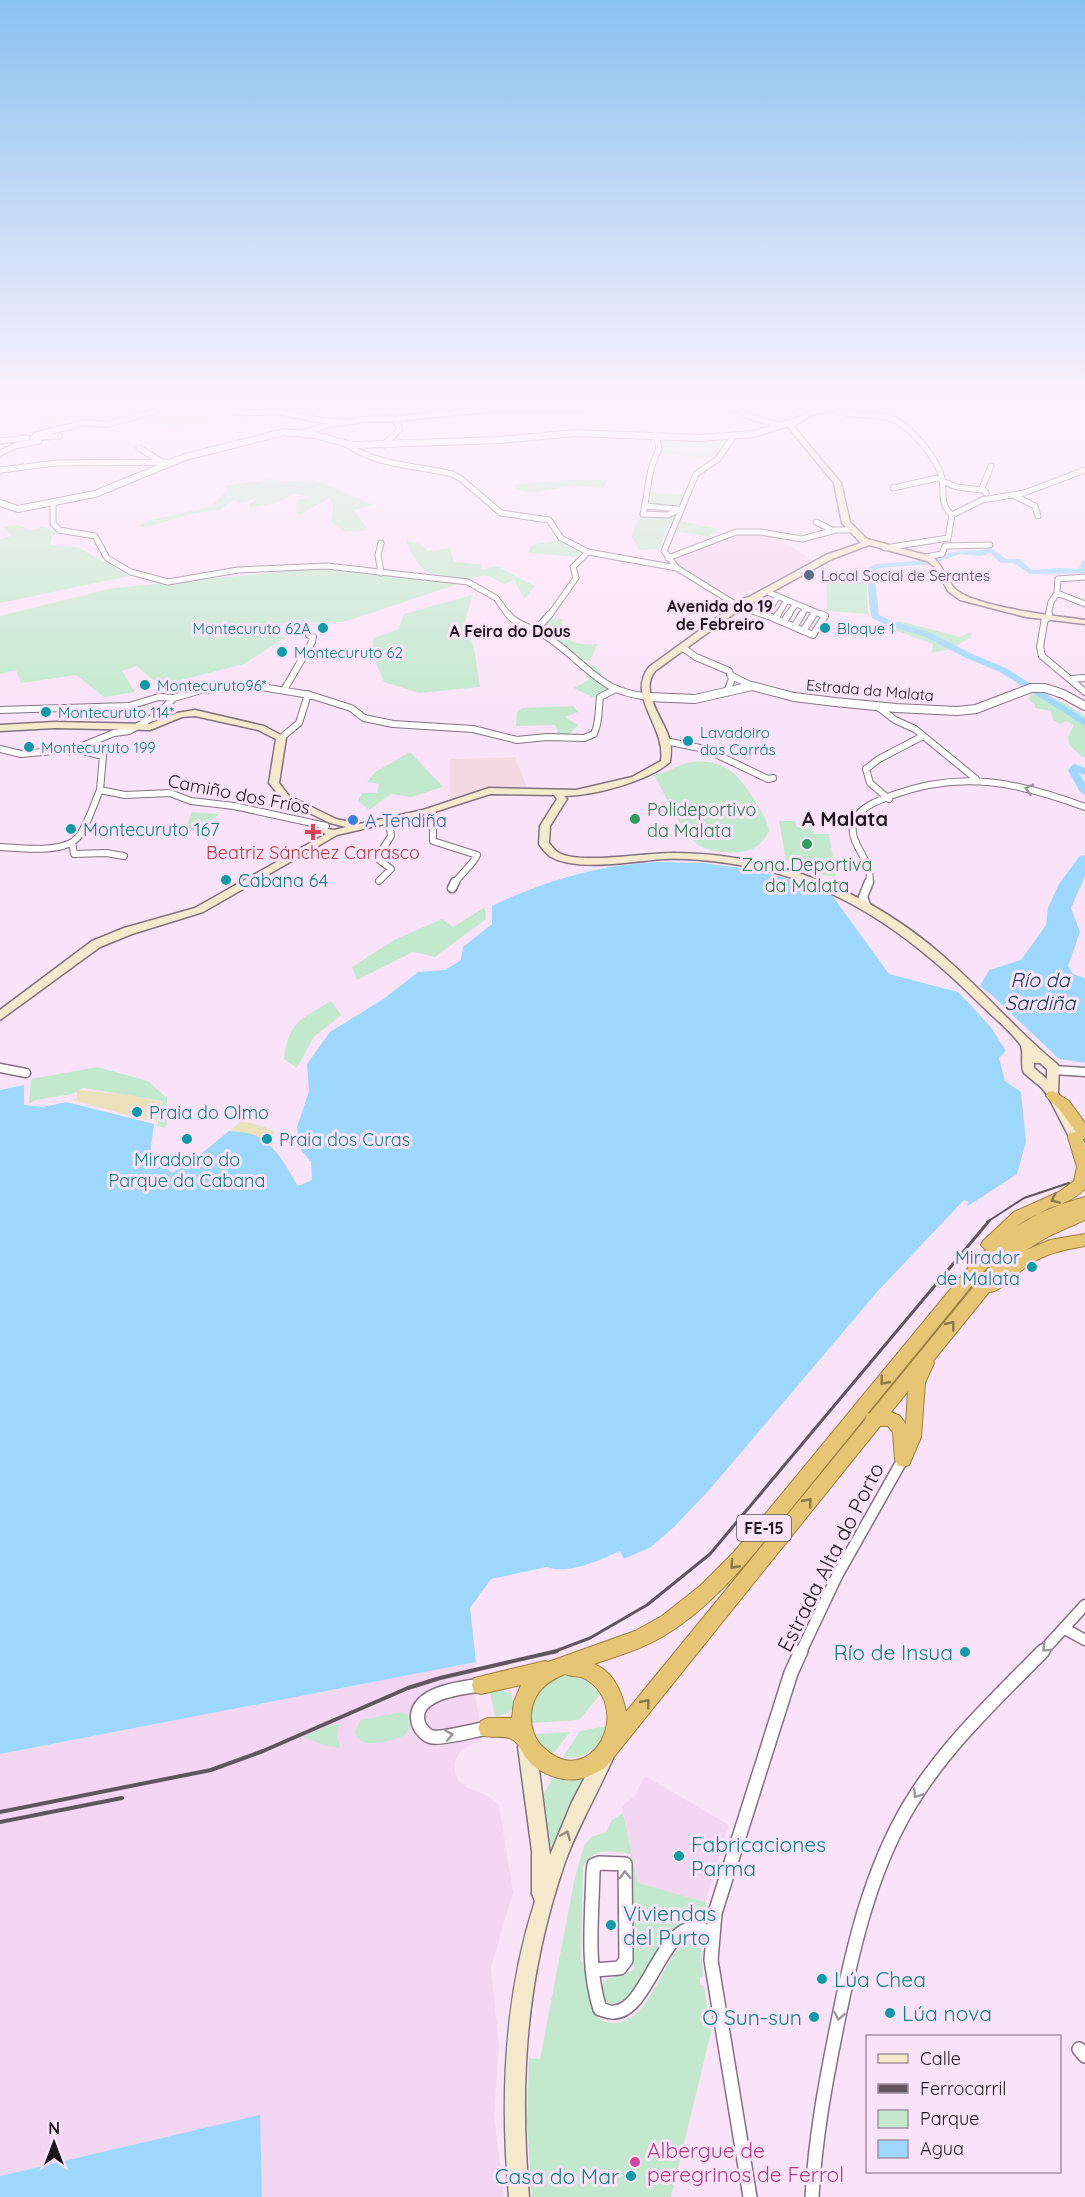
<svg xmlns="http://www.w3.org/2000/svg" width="1085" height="2197" font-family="Quicksand,sans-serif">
  <rect width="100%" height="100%" fill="#fae3f8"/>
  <path fill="#f3dae2" d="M515,757l12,31h-30l-44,11 -3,-2v-38z"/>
  <path fill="#f3d6f1" d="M747,532l27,4 39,24 -55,28 -24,7h-6l-52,-32 -2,-6 55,-23z
    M476,1662l-4,11 10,67 -21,10 -6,12v9l3,9 8,7 22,9 11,9 14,87 -22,75 8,80 -5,68 10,82h-242l-3,-81 -259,60v-422z
    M645,1776l84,49 -24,77 -67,-18 -16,-78 12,-9z"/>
  <path fill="#c2e9cd" d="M37,404h83l-37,7 -44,22 -6,-18z
    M134,404h171l-11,3 -1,3 -39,3 -21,-4 -36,-2 12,4 12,11 -51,4 -28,-5 12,-8z
    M327,404h94l-12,11z
    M659,439h69l-13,19 -55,-4z
    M270,479l13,2 33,-1 57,25 -19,5 14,20 -24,2 -12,-10 1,-17 -4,-7 -29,17 -4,-3 1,-12 13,-3 -16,-3 -17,9 -27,4 -1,-3 8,-6 -18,6 -5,-4 -15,10 -25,3 -49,15 -6,-2 11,-6 59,-13 18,-16 -2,-5z
    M563,480h45l-5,8 -30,-2 -41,7 -18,-4 2,-5z
    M652,492l34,3 -6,13 -32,-4z
    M640,515l35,3 -10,14 -5,17 -21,1 -8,-14z
    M681,521l37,8 -10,8 -33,-6z
    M18,525l12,5 13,-3 21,5 -12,3 -2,10 27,2 53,29 -130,27v-64l11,-3 -7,-9z
    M561,540l19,13 -3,4 -49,-4 3,-8z
    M406,541l14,3 8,7 22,-3 4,14 26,2 1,5 17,-2 37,19 -11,13 -10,-19 -10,4c-5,-2 -12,-7 -17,-8 -6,-1 -13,2 -19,3 -35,2 -49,-6 -62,-38z
    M320,568l141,15 -117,39 -80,2 22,13 -42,27 -71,18 -20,-2 -16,-14 -15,5 13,21 -31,5 -28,-22 -55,8 -5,-13 -16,4v-58l113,-28z
    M826,576l40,3 2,35 -41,-3z
    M472,595l-7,27 9,26 6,39 -61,6 -35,-11 -11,-26v-18l26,-9 5,-15z
    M562,619c2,25 14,26 35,25l-6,16 -12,4 -27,-22 -19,-12 16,-10z
    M899,621l61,16 12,-5 -1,5 -20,12 -20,4 2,-9 -49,-18z
    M595,665l7,9 -5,3 14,12 -17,9 -20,-10 15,-8 -7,-13z
    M1031,693l31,9 23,14v41h-3l-13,-12 -1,-8 6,-12 -7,-4 -7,3 -7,-4 -2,-9 -16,-3v-3l-6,-5z
    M573,706l5,6 -13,5 13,8 -10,11 -12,-1 2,-4 -3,-6 -39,1 1,-14 5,-4z
    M410,752l33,35 -32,10 -20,-3 -22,16 -11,-9 4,-8h15l2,-9 -12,-2 8,-10z
    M690,762c36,-3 47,11 65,39 6,10 12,18 14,30 -6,13 -15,19 -28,21 -15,2 -38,-1 -49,-12 -12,-13 -29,-49 -38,-65 13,-2 23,-10 36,-13z
    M192,812l27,2 -15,13 -14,4 -3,-5z
    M779,821h16l2,6 15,1 2,6h15l7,42h-13l-4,-7 -16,-1 -2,-7h-15z
    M485,907l1,12 -51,38 -22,-5 -56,28 -5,-13 42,-27 48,-21 11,8z
    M331,1001l10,14 -28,23 -16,30 -13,-9c5,-38 16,-39 47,-58z
    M97,1067l51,14 19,17v24l-2,6 -8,-2 6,-25 -80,-13 -11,6 -36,6 -7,4 2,-25z
    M563,1676c16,-1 28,6 37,19l-21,25 -48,3c0,-23 10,-38 32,-47z
    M498,1690l13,3 3,14 -6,6 -13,4 -5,-25z
    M401,1712l7,3 4,9 -7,11c-13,6 -48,17 -50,-4l6,-11z
    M339,1724l-2,12 3,12 -13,-2 -24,-9 24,-11z
    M606,1726c-6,21 -20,35 -43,31l17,-26z
    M570,1732l-17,22 -11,-9 -7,-11z
    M589,1777l-41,90 -8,-65 12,-24 19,3z
    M623,1813l15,70 67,19 1,9 -4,7c-11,4 -20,6 -29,15 -20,19 -32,69 -63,71l-7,-5 -4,-8 3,-1 2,-10 28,-9 2,-6 -3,-111c-20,-3 -37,-8 -48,13l-2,95 6,1c2,21 -3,60 27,60 40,-1 50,-77 79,-85l8,11 2,27 -3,1v8l4,1 7,46 -40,165h-139l-5,-75 2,-64 11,1 35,-182 9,-31 7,-9 15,-5 6,-12z"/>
  <path fill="#ebe2bc" d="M77,1090l53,5 32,7 -5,20 -7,-1 -78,-21 5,-2z
    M241,1121l22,5 11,6 -1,16 -19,-13 -25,-4z"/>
  <path fill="#9dd8fc" d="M1085,855v21l-14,32 9,24 -12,34 5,8 12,4v85l-26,-4 -66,-63 -13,-10 9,-16 32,-10 25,-35 2,-17 11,-24 20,-27z
    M659,862l44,1 43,6 39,9 46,16 58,80 69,18 32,34 16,25 -7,7 6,23 16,11 5,50 -9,32 -49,32 -1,-1 2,-3 -5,-2 -87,92 -166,196 -37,39 -23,20 -27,12 -4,-8c-20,9 -52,24 -73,16l-56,12 -21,29 6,54 -476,92v-664l24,-5v20l19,2 23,-5 88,22 -4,30 22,19 29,-19 28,-23c8,1 18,1 25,4 21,8 33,33 44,51l14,-6 -1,-18 -10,-12 -4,-23 12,-36 -2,-27 23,-32 55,-34 33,-26 27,-2 16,-10 2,-13 29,-23v-18c54,-26 107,-41 167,-44z
    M260,2115l2,82h-262v-21z"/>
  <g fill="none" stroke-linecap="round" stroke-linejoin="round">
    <path fill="#9dd8fc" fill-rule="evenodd" d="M1067,404h8l10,6v5z
      M991,548l15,11h13l13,11 27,-2 20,1 2,-7 4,-2v13l-55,1 -16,-11h-13l-11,-10 -9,3 -21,-2 -23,8 -4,-2c21,-14 37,-6 58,-12z
      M929,560h3v4l-54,4 -4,3 5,44 13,6 39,12 41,21 34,14 79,51v7l-85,-54 -34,-14 -41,-21 -39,-12 -14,-7 -3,-14 -2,-36 9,-4z
      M1075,764l10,4v7l-6,-2 6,10v12l-5,-3 -12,-22 4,-5z"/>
    <defs>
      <path id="minor-far4" d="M644,404l27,3 20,-2
        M689,404l48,5 10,7 33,9
        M832,408c22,13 50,0 71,17 15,12 30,30 37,47 7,15 -3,31 12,43
        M821,411l-2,-3 4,-4
        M434,414l-2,-5 5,-5
        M302,433l26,-8 40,-6h27l97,-10 112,-1 24,-4
        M59,436l-26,2 3,-3 48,-12 24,1 58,-16 37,-3h10l27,8 39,-1 41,8 28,2
        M657,437l2,13c-11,18 -11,43 -16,64l25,1 13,-6
        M733,437l-15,22 -22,15 -32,77 13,17 58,36
        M0,441l27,-3
        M346,444c31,22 70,21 106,30l8,4 41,35 48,7 12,18 27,14 89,16
        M384,445l16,-16 -5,-10
        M139,448l20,12
        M0,453l15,-7 24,-5
        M0,470l57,-7 114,-1
        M942,481l15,6 24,3
        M893,488l49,-11
        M986,493l-4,-5 9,-22
        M1015,496l20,10 3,10
        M53,504v19l6,7 36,6 12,22 24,14 37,10 70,-12 89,-4 141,16 28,16 13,18
        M645,506l33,3
        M816,522l16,8
        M381,543l-3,12 3,18
        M885,548l63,-10 4,-23 30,-15 42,-7 61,-23
        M926,557l16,-3 3,-8 45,-1
        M668,558l68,-26h24l42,7 34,-9h14
        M765,591l60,25
        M1057,593l1,-14 27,-2
        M743,608l24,8
        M766,615l12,-19
        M549,616l27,-38 -3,-11 15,-15
        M777,616l10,-16
        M787,616l9,-12
        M801,616l5,-8
        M813,616l2,-4
        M1048,616l3,-14 6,-9 28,11"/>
      <path id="minor-far3" d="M508,614c8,11 25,14 36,21 24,14 45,40 68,52 11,6 23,8 36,10
        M764,614l49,21 12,-19 -4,-2
        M1045,618l-5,29 2,9 43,36
        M1048,618l1,-4
        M775,619l3,-5
        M783,622l6,-8
        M794,627l8,-13
        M536,630l14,-16
        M803,631l11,-17
        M683,648l13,9 33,14 3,8 -5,13
        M732,676l20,10
        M1071,679l14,-1
        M284,690l28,-48 1,-5 -4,-2
        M878,707l17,13 20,9 61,50
        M0,710l129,-4 30,-9 15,1 27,-8 54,-4 55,9 41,13 13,10 29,6 80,5 44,11 30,-3 37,1 10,-4c6,-13 4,-23 6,-37l16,-8
        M281,738l18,-15 9,-29
        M665,741l40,8 63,30 5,-1
        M0,749l21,5 54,-5 39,-16 15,-2 28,-16 17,-17
        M75,749l28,7 -3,34
        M889,799l-19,-16 -4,-14 13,-10 44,-23
        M407,816l26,11v14l44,14c-4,10 -16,18 -22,28
        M72,842l2,12 32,-1 18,3
        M0,847c19,1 65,7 78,-10 9,-10 16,-34 22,-47l25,5 45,-2 21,8 43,5 92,20
        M379,881l12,-12 -14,-11 14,-22 -2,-16
        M869,883c6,-23 -25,-41 -14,-64 7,-13 25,-19 38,-24 69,-25 125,-13 192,12"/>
      <path id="minor-far2" d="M452,888l3,-6
        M866,905l-3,-8 6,-15
        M0,1068l26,5
        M1054,1070l31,2"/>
      <path id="minor-far1" d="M1065,1629l20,11
        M801,1652l36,-76 66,-117
        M1042,1652l43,-47"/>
      <path id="minor" d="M481,1685c-20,3 -73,8 -62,40 2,5 8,11 13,12 11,2 43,-7 56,-9
        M594,1970l26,-2 6,-8 -1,-96 -26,-1 -5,2 -1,7c-1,44 -7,94 7,137 4,1 10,4 14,3 31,-1 45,-74 75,-83 8,-2 16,2 23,4
        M1079,2049l6,7
        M750,2197l-39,-237 4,-47 76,-240 10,-22
        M812,2197c3,-59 14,-117 26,-176 15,-74 32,-149 71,-215 35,-59 87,-107 134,-155"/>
      <path id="tertiary-far1" d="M0,503l18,6 77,-15 90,-37 99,-25 31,3 36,10 149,-5 75,-7 124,5 55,-4 41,-13"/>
      <path id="tertiary" d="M648,697l47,2 57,-13 42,11 41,5 61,6 61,3 19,-2 55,-21h14l18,6 22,12"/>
      <path id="secondary" d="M837,404h10l-38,12 -15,11 47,56 9,39 17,17 66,18c10,9 13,21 21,31 18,19 103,28 131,32v4l-59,-7 -66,-17 -12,-9 -13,-24 -8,-6 -58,-16 -37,14 -77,42 -6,8 -14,4 -80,58c-16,21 8,46 14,67 3,8 2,16 1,24 -21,19 -77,34 -106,34l3,3 -17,27 -1,17c3,3 6,8 10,10 23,12 88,-1 117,0 29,0 58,4 86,10 71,16 136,51 190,101 36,32 68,70 105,100l2,3 -1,26 27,51v17l-4,-1 -33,-64 -6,-8 -18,-15c-4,-8 0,-19 -3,-27 -5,-10 -32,-33 -41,-42 -72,-72 -149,-127 -253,-141 -21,-3 -42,-5 -63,-4 -30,2 -86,13 -113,-2 -4,-2 -9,-9 -12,-13l1,-18 17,-27 -3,-4 -64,-1 -62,20 -91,21 -134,77 -71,22 -32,13 -100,73v-10l92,-69 32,-13 71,-20 131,-74 -4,-2v-4l12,2 12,-3 -16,-4 -47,-23 -14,-17 7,-44 -18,-9 -63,-14 -13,1 -32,13 -95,-2 -55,3v-6l55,-3 94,2 28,-11 18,-3 69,16 22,12 -7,45 10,13 47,23 23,5 64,-14 66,-22 87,2 56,-13 29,-16c5,-35 -35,-64 -12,-94l80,-58 16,-6h-4v-4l8,-2 77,-42 35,-12 -19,-20 -8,-40 -46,-56c11,-16 31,-18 49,-23zM1034,1063h6l7,6v10l-13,-11z
        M527,1738l6,3 3,6 14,108 22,-53 26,-50 6,-3 6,3 3,6c-15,35 -35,68 -48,104 -39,114 -46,216 -36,335h-20c-9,-100 -5,-200 26,-296l-3,-7v-43l-14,-104 3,-6z"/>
      <path id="trunk" d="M1053,1091l16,10 16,22v16h-3l3,8v42c-19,18 -47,21 -68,37l32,-18 36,-11v23l-34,15 -25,15 24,-10 35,-6v12c-29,5 -46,9 -69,29 -8,6 -17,17 -27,17l-56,69 1,2 -9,20 -4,54 -12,28 -6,2 -6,-2 -2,-6 -2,-27 -5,-6h-8l-275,342c-8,4 -18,10 -27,11 -17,3 -40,-6 -51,-20 -5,-6 -7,-15 -14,-19 -8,-6 -22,-1 -32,-5l-3,-7 3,-7 7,-3h24l2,-16 7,-17 -40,9 -7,-2 -2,-7 2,-7 71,-17 3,1 87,-31 27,-15 38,-30 34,-34 238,-289 14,-13 -5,-5 2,-4 31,-29 45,-20 15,-11 3,-14 -9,-30 2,-4 6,-1 -17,-23 -13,-13 2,-4zM998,1257l-128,156 -3,1 115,-141zM908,1391l-2,33 -6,-8 -9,-4zM867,1415l-2,5 -239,292c-4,-20 -12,-40 -32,-48 24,-8 47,-15 68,-27 51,-30 87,-77 124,-122 27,-33 54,-67 81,-100zM565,1674c7,3 16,1 22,6 48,31 2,113 -44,67 -9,-8 -13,-22 -12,-34 3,-21 15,-31 34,-39z"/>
    </defs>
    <use href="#minor-far4" stroke="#847083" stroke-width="7"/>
    <use href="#minor-far3" stroke="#847083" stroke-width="8"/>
    <use href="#minor-far2" stroke="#847083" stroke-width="11"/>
    <use href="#minor-far1" stroke="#847083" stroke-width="13"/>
    <use href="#minor" stroke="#847083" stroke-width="16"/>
    <use href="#tertiary-far1" stroke="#847083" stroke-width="8"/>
    <use href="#tertiary" stroke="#847083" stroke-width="10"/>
    <use href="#secondary" stroke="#847083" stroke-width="3"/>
    <use href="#trunk" stroke="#9c7f40" stroke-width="2"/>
    <use href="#minor-far4" stroke="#fff" stroke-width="5"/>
    <use href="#minor-far3" stroke="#fff" stroke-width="6"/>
    <use href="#minor-far2" stroke="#fff" stroke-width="8"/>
    <use href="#minor-far1" stroke="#fff" stroke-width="10"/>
    <use href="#minor" stroke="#fff" stroke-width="13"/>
    <use href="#tertiary-far1" stroke="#fff" stroke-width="6"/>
    <use href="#tertiary" stroke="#fff" stroke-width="8"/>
    <use href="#secondary" fill="#f6e9cb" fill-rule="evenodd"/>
    <use href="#trunk" fill="#e6c674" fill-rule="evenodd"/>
    <path stroke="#625561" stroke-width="2" d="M987,1222l37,-24 45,-15"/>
    <path stroke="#625561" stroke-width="3" d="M553,1652l37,-14 57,-33 63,-51 279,-333"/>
    <path stroke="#625561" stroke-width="4" d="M0,1812l211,-42 52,-19 145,-63 32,-10 117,-27
      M0,1822l122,-24"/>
  </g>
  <defs><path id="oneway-chevron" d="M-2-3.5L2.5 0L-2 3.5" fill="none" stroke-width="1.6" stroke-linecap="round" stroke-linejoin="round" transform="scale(1.5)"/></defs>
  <g stroke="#9a969a">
    <use href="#oneway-chevron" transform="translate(1029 789) rotate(-166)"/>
    <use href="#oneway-chevron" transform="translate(1046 1648) rotate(135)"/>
    <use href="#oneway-chevron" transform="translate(449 1735) rotate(-10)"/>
    <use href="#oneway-chevron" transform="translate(917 1794) rotate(123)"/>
    <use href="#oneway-chevron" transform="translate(625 1875) rotate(-91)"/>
    <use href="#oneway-chevron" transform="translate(839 2016) rotate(101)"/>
  </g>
  <g stroke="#8c774d">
    <use href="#oneway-chevron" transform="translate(1055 1199) rotate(157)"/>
    <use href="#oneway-chevron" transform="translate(951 1325) rotate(-51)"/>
    <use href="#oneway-chevron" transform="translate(884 1381) rotate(129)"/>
    <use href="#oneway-chevron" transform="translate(808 1502) rotate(-51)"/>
    <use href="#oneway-chevron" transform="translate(734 1565) rotate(132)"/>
    <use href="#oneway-chevron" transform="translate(646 1703) rotate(-51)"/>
  </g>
  <use stroke="#958a7d" href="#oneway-chevron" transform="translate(566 1835) rotate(-68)"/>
  <linearGradient id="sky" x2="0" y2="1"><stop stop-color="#8ac2f0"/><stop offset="0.57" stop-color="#fdf2fc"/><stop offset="1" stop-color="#fdf2fc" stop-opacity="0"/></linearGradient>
  <rect width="1085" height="712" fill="url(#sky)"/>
  <circle fill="#5c6f8a" stroke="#fae3f8" stroke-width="2" cx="809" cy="575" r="6"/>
  <g fill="#0f9aa8" stroke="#fae3f8" stroke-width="2">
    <circle cx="323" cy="628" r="6"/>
    <circle cx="825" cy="628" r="6"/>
    <circle cx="282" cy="652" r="6"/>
    <circle cx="145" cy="685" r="6"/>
    <circle cx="46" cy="712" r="6"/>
    <circle cx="688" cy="741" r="6"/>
    <circle cx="29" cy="747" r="6"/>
    <circle cx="71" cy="829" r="6"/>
    <circle cx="226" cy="880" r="6"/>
    <circle cx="137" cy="1112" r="6"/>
    <circle cx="187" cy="1139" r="6"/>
    <circle cx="267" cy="1139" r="6"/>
    <circle cx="1032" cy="1267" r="6"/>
    <circle cx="965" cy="1652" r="6"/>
    <circle cx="679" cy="1856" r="6"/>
    <circle cx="611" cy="1925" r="6"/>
    <circle cx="822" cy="1979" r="6"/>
    <circle cx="890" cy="2013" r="6"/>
    <circle cx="814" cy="2017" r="6"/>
    <circle cx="631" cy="2176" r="6"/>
  </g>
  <g fill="#2e9e5b" stroke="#fae3f8" stroke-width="2">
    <circle cx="635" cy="819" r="6"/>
    <circle cx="807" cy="844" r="6"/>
  </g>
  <circle fill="#3f7fe0" stroke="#fae3f8" stroke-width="2" cx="353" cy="820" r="6"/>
  <path fill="#e0444e" stroke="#fae3f8" stroke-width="2" d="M310 823h6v6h6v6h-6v6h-6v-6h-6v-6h6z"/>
  <circle fill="#d1479c" stroke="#fae3f8" stroke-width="2" cx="635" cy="2162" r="6"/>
  <g text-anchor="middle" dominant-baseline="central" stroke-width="6" stroke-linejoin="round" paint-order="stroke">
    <g font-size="15" fill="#4e5e75" stroke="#fae3f8" text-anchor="start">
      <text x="821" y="575">Local Social de Serantes</text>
    </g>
    <g font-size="15" fill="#0d838f" stroke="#fae3f8" text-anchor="start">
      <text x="311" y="628" text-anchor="end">Montecuruto 62A</text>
      <text x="837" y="628">Bloque 1</text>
      <text x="294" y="652">Montecuruto 62</text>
      <text x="157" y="685">Montecuruto96*</text>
      <text x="58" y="712">Montecuruto 114*</text>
      <text x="700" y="732">Lavadoiro<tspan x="700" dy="17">dos Corrás</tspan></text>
      <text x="41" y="747">Montecuruto 199</text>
    </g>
    <g font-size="15" fill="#1e161e" stroke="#fae3f8">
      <text transform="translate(870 690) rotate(5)">Estrada da Malata</text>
    </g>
    <g font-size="16" font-weight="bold" fill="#1e161e" stroke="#fae3f8">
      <text x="720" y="606">Avenida do 19<tspan x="720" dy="18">de Febreiro</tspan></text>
      <text x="510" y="631">A Feira do Dous</text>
    </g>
    <rect fill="#fae3f8" stroke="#60545f" stroke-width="1.5" x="737" y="1515" width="54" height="26" rx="4.5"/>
    <g font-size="16" font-weight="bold" fill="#1e161e">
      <text x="764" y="1528">FE-15</text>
    </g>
    <g font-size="18" fill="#1e161e" stroke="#fae3f8">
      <text transform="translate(239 794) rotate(11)">Camiño dos Fríos</text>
    </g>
    <g font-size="18" fill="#27864d" stroke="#fae3f8" text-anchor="start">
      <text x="647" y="809">Polideportivo<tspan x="647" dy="21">da Malata</tspan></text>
      <text x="807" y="864" text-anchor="middle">Zona Deportiva<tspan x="807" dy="21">da Malata</tspan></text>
    </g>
    <g font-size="18" fill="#366cbe" stroke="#fae3f8" text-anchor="start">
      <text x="365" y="820">A Tendiña</text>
    </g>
    <g font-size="18" fill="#0d838f" stroke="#fae3f8" text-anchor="start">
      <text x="83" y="829">Montecuruto 167</text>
      <text x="238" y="880">Cabana 64</text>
      <text x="149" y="1112">Praia do Olmo</text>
      <text x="279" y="1139">Praia dos Curas</text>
      <text x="187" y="1159" text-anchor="middle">Miradoiro do<tspan x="187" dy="21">Parque da Cabana</tspan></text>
      <text x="1020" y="1257" text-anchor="end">Mirador<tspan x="1020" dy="21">de Malata</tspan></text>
    </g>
    <g font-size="18" fill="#be3a42" stroke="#fae3f8">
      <text x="313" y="852">Beatriz Sánchez Carrasco</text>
    </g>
    <g font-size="20" font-weight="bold" fill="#1e161e" stroke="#fae3f8">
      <text x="845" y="818">A Malata</text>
    </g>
    <g font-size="20" font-style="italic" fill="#0e3f57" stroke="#fae3f8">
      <text x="1040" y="979">Río da<tspan x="1040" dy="23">Sardiña</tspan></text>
    </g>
    <g font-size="21" fill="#1e161e" stroke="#fae3f8">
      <text transform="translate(830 1557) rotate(-63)">Estrada Alta do Porto</text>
    </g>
    <g font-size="21" fill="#0d838f" stroke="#fae3f8" text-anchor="start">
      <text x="953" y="1652" text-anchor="end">Río de Insua</text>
      <text x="691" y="1844">Fabricaciones<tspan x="691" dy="24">Parma</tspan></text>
      <text x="623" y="1913">Viviendas<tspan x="623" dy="24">del Purto</tspan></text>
      <text x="834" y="1979">Lúa Chea</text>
      <text x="902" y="2013">Lúa nova</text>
      <text x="802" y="2017" text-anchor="end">O Sun-sun</text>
      <text x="619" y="2176" text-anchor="end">Casa do Mar</text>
    </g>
    <g font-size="21" fill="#b23c85" stroke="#fae3f8" text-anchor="start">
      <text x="647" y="2150">Albergue de<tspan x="647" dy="24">peregrinos de Ferrol</tspan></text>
    </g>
  </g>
  <rect x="866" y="2035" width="195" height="138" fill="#fae3f8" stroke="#a291a1" stroke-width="1.5"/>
  <rect x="878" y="2054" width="30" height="9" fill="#f6e9cb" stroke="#a291a1" stroke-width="1.5"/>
  <text x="920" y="2065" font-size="18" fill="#1e161e">Calle</text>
  <rect x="878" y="2084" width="30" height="9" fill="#625561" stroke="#a291a1" stroke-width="1.5"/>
  <text x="920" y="2095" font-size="18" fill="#1e161e">Ferrocarril</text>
  <rect x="878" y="2110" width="30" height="18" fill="#c2e9cd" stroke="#a291a1" stroke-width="1.5"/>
  <text x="920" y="2125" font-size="18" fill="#1e161e">Parque</text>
  <rect x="878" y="2140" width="30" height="18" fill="#9dd8fc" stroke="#a291a1" stroke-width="1.5"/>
  <text x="920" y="2155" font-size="18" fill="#1e161e">Agua</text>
  <g transform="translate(54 2143)" stroke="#fae3f8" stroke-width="4.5" paint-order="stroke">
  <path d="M0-4.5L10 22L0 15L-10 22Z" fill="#1e161e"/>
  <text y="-9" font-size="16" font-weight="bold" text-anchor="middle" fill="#1e161e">N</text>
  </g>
</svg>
